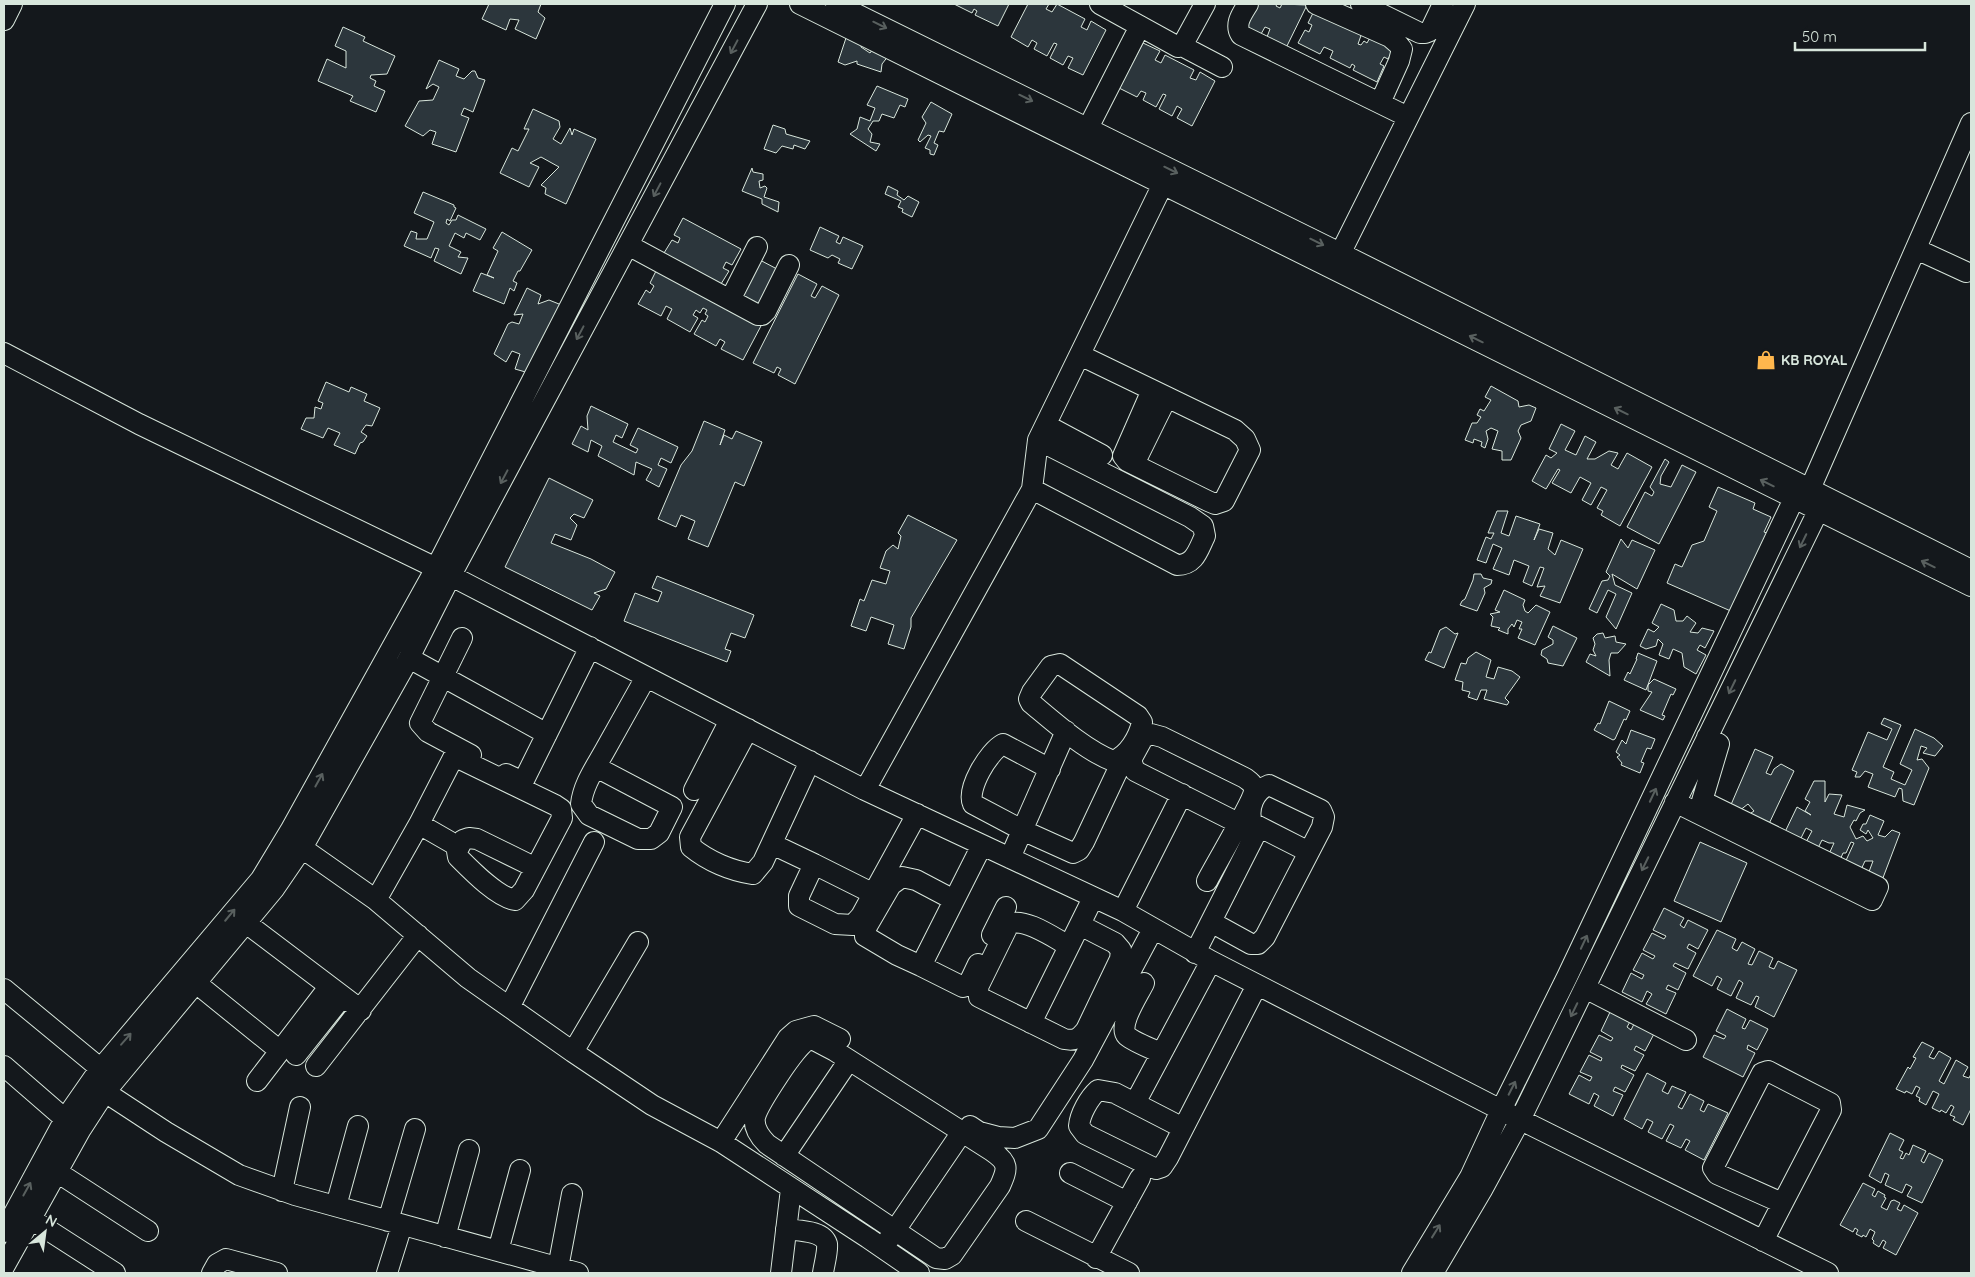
<svg xmlns="http://www.w3.org/2000/svg" width="1975" height="1277" font-family="Quicksand,sans-serif">
  <rect width="100%" height="100%" fill="#14181c"/>
  <path fill="#2c363c" stroke="#d8e6dc" d="M489,4h52l-3,8 7,6 -9,21 -21,-10 4,-9 -9,-1 -4,11 -24,-11z
    M954,4h55l-11,22 -23,-11 2,-4 -3,-2 -2,4z
    M1028,4h21l-3,5 6,3 5,-8 28,15 -4,8 6,3 4,-9 15,9 -23,45 -15,-7 5,-10 -5,-2 -5,9 -13,-7 7,-14 -3,-1 -7,13 -13,-7 3,-6 -5,-3 -4,7 -17,-10z
    M1252,4h25l-1,2 4,2 2,-4 25,1 -22,45 -18,-13 3,-8 -5,-2 -4,7 -21,-6z
    M1316,7l47,23 -5,14 3,1 3,-4 3,2 5,-9 23,12 -7,13 -4,-2 -4,7 4,2 -7,16 -24,-12 2,-4 -3,-2 -2,4 -20,-10 3,-7 -9,-4 -4,7 -22,-11 7,-13 4,2 3,-7 -4,-2z
    M343,27l22,10 -2,4 32,15 -8,18 -16,1 -1,3 6,3 -2,5 11,5 -9,21 -26,-11 3,-5 -35,-15 9,-22 19,9v-17l-11,-5z
    M847,35l15,7 -1,5 9,6 5,-7 14,9 -7,9 -1,8 -24,-8v-3l-12,4 -7,-3z
    M1143,43l17,8 -5,9 6,3 4,-8 29,15 -4,8 6,2 4,-8 15,9 -23,45 -15,-8 5,-9 -5,-3 -5,10 -13,-7 7,-14 -3,-1 -7,13 -13,-7 3,-7 -5,-2 -4,6 -18,-9z
    M439,60l20,9 -3,7 8,3 8,-8h3l3,7 7,2 -12,32 -9,-4 -3,7 8,3 -13,34 -24,-8 4,-12 -6,-2 -7,6 -18,-10 14,-25 14,-1 6,-13 -6,-3 -7,5z
    M877,86l31,13 -3,8 -5,-2 -6,13 -12,-4 -3,7h-6l-5,8 4,5 -2,8 10,2 -4,7 -26,-17 7,-5 3,-12 10,4 5,-13 -8,-3z
    M931,102l21,12 -8,18 -5,-1 -5,12 4,2 -4,10 -4,-1v-4l-5,-2 6,-12 -3,-1 -8,7 -2,-2 8,-17 -4,-6z
    M533,109l26,12 1,6 -7,12 8,5 9,-16 2,7 2,-6 22,10 -30,65 -21,-10 1,-6 -5,-3 18,-18 -18,-10 -11,6 9,4 -10,20 -29,-14 12,-25 6,3 11,-22h-5z
    M773,125l12,4 1,5 24,7 -5,8 -11,-4 -1,4 -11,-3 -6,7 -12,-4z
    M752,168l1,4 10,2v6l-4,1 1,7 5,-2 2,2 -3,9 15,5 -1,10 -16,-8v-5l-20,-8z
    M888,186l10,5 -1,4 7,5 4,-4 11,6 -7,15 -10,-5 1,-3 -5,-2 3,-6 -16,-7z
    M423,192l31,13v2l2,1 -6,13 -3,-2 -1,4 3,2 3,-5h4l2,-5 28,14 -6,11 -14,-7 -2,5 -9,-5 -6,13 12,6 -3,5 10,1 -7,16 -27,-13 5,-12 -4,-1 -4,10 -27,-12 7,-15 6,2 -1,6h11l7,-17 -20,-9z
    M683,218l58,31 -9,16 -6,-3 -3,6 6,3 -8,13 -57,-31 8,-13 6,3 2,-5 -6,-3z
    M820,227l19,9 -3,6 4,2 3,-7 20,9 -11,23 -14,-6 2,-4 -8,-4 -4,3 -18,-8z
    M502,232l30,18 -12,21h-2l-5,10 4,2 -3,8 -4,-3 -6,16 -31,-13 8,-18 13,5 -7,-3 11,-24 -5,-3z
    M758,259l19,10 -19,37 -19,-10z
    M657,269l45,23 -2,3 62,29 -19,36 -22,-11 4,-7 -5,-3 -4,7 -22,-12 8,-14 3,2 3,-6 -3,-2 2,-4 -4,-2 -3,5 -4,-3 -3,5 5,3 -8,14 -23,-13 5,-10 -6,-3 -5,10 -23,-12 8,-14 4,3 4,-7 -4,-3z
    M798,274l19,10 -6,12 4,2 7,-12 17,9 -44,89 -17,-9 3,-6 -4,-2 -3,6 -21,-10z
    M527,288l14,7 -3,9 11,-4 15,6 -35,67 -14,-4 5,-15 -8,-3 -6,11 -12,-8 14,-30 4,-2 7,2 4,-10 -9,1z
    M326,382l23,10 2,-5 16,7 -3,7 16,7 -8,18 -6,-1 -5,7 6,4 -4,6 -3,1 -5,11 -21,-9 6,-12 -12,-5 -5,10 -22,-9 5,-11h8l1,-11 6,2 2,-6 -5,-2z
    M1491,386l27,15 1,6 10,-2 7,3 -5,13 -10,4 -3,6 3,7 -10,22h-9v-9l-10,-2 6,-18 -7,-3 -5,3 2,8 -3,9 -4,-2 1,-4 -8,-3 -1,4 -8,-3 7,-17h5l4,-6 -4,-2 3,-6 4,2 7,-11 -6,-3z
    M591,406l37,18 -6,14 -6,-3 -3,7 23,11 2,-4 -8,-4 8,-17 40,19 -7,16 -10,-5 -3,7 9,4 -8,18 -13,-7 6,-11 -16,-7 -2,13 -36,-19 4,-10 -11,-6 -3,12 -16,-8 9,-18 7,4 -1,-14z
    M704,421l21,9 -5,15 4,-10 8,4 4,-8 26,11 -18,44 -9,-4 -27,65 -20,-8 7,-18 -14,-6 -5,12 -18,-8 23,-54 11,-14z
    M1561,424l14,7 -10,19 11,5 9,-19 11,6 -9,17h8l14,-8 9,2 -7,12 7,4 9,-16 25,14 -32,59 -19,-11 2,-4 -6,-3 10,-18 -6,-3 -10,18 -9,-5 9,-17 -11,-6 -9,16 -19,-10 8,-13 -2,-1 -12,20 -14,-8 14,-26 5,3 6,-5 -8,-4z
    M1665,459l4,3 -8,14 -1,8 11,3 11,-22 14,7 -37,72 -32,-17 18,-35 7,4 2,-4 -4,-5z
    M549,478l44,22 -9,18 -10,-4 -4,4 7,7 -6,15 -16,-6 -4,9 40,16 24,13 -9,17 -12,4 6,3 -8,14 -87,-43z
    M1718,487l37,16 -2,6 18,8 -7,15 3,1 -34,79 -66,-29 8,-19 7,3 10,-22 12,-4 13,-30 -8,-4z
    M1497,511h11l-7,22 8,3 7,-20 24,8 -6,16 5,-11 14,4 -5,16 7,6 6,-15 22,9 -23,54 -20,-7 5,-10 -8,1 7,-19 -4,-1 -8,19 -9,-4 6,-16 -15,-6 -5,15 -16,-6 9,-21 -9,-4 -7,19 -9,-3 9,-23 5,2 3,-6h-6z
    M908,515l49,25 -46,78v9l-7,22 -16,-5 6,-19 -23,-8 -5,14 -15,-5 9,-27 4,2 8,-21 14,4 4,-13 -10,-3 6,-17 7,-6 5,4 3,-13 -3,-3z
    M1621,539l7,9 4,-8 23,10 -18,39 -25,-15 3,11 17,8 -16,36 -10,-12 10,-23 -8,-4 -11,23 -8,-4 13,-28 6,-1 2,-4 -4,-4z
    M1474,574h7l2,4 9,2 -1,4 -7,4 1,5 -8,18 -17,-6 2,-4 3,-2 8,-19z
    M657,576l97,39 -9,23 -14,-5 -6,16 6,2 -4,11 -103,-41 11,-28 23,9 4,-10 -10,-4z
    M1504,590l21,10 -2,5 2,6 3,2 8,-8 14,7 -15,33 -17,-7 4,-9h-3l3,-7 -5,-2 -3,7 -2,-3 -4,5v5l-10,-4 2,-2 -9,-2 2,-9 -3,-3 10,-2 -5,-2z
    M1661,604l13,6 2,11h7l4,-5 9,7 -6,9 8,1 4,-5 12,3 -9,17 -5,-3 -3,5 9,5 -10,19 -12,-7 -2,-14 -9,-4 -4,10 -10,-4 4,-11 -5,-5 -2,7 -10,3 -6,-3 8,-17 6,3 5,-5 -7,-4z
    M1553,626l24,12 -14,28 -15,-3 -1,-4 -6,-4 1,-5 11,-6v-4l-5,-3z
    M1446,627l9,7 3,-1 -14,35 -19,-8 4,-8 2,1 9,-23z
    M1603,633l2,5 10,-2 1,6 10,2 -8,9h-7l-2,7 1,16 -24,-14 4,-8 6,2 -3,-6 2,-6 -2,-6 4,-4z
    M1476,652l15,8 -5,17 8,2 4,-12 14,4 8,6 -15,21 4,4 -2,3 -23,-6 3,-9h-6l-4,10 -9,-3 2,-5 -8,-2 1,-8 -8,-2 6,-17 5,1 2,-6z
    M1638,653l19,8 -11,29 -22,-10 4,-8 2,2 7,-15h-1z
    M1654,679l22,10 -3,6 -2,-1 -9,21 3,1 -2,4 -23,-10 12,-18 -4,-1v-6z
    M1609,701l21,10 -4,9 -2,-1 -9,20 -2,1 -19,-10 4,-7 2,1z
    M1884,718l17,7 -18,42 11,5 -3,7 14,6 7,-15 -12,-6 15,-35 19,9 9,8 -8,10 -12,-3 4,-5 -6,-2 -4,14 5,-1 7,9 -15,37 -11,-4 -1,-12 -3,-1 -4,9 -27,-10 5,-13 -8,-3 -5,6h-5l2,-5 -5,-2 16,-38 19,8 5,-11 -11,-5z
    M1631,730l24,9 -4,10 -4,-1 -6,14 3,1 -4,10 -19,-8 1,-2 -5,-6 3,-2 -4,-3 6,-12 4,4z
    M1755,749l18,8 -7,16 5,2 3,-6 7,-5 13,7 -27,57 -15,-10 -1,-5 3,-2 -6,-7 -9,7 -9,-4z
    M1814,781h11v21l4,-8 13,1 -8,19 10,3 3,-12 18,5 -5,3 -4,8 -2,-1 -4,7 6,12 7,-3 4,5 6,-3 -5,-8 -2,4 -6,-4 3,-6h3l4,-9 14,6 -6,14 7,2 7,-7 8,3 -19,50 -14,-6 6,-16h-8l-6,13 -16,-7 11,-24 -3,-1 -5,11h-3l-3,7 -11,-6 5,-11h-5l-7,-3 -5,10 -12,-6 7,-13 -6,-3 -7,14 -15,-8 13,-27 14,8 -6,-4 5,-9 -5,-3z
    M1700,842l47,21 -26,59 -47,-21z
    M1664,908l20,10 -4,7 4,3 4,-8 20,10 -10,19 -9,-5 -2,4 9,5 -8,16 -13,-6 -2,3 13,7 -8,17 -10,-5 -2,4 10,4 -10,21 -20,-10 6,-10 -5,-3 -5,11 -20,-10 9,-19 11,6 2,-4 -11,-5 9,-17 11,6 2,-3 -12,-6 9,-17 12,6 2,-3 -13,-6z
    M1717,930l19,9 -4,9 5,3 5,-9 13,7 -7,15 4,1 7,-14 14,7 -4,9 5,2 4,-8 19,9 -23,47 -19,-10 4,-10 -3,-1 -5,9 -15,-7 7,-15 -4,-3 -8,16 -14,-7 5,-10 -5,-3 -5,10 -19,-10z
    M1727,1009l19,10 -4,9 3,1 5,-9 18,9 -11,21 -9,-5 -1,4 8,4 -12,24 -40,-20 11,-22 10,4 2,-3 -10,-5z
    M1611,1010l20,10 -4,7 4,3 4,-8 20,10 -10,19 -9,-5 -2,4 10,5 -9,16 -13,-6 -1,3 13,7 -9,17 -10,-5 -2,4 10,4 -10,21 -19,-10 5,-10 -5,-3 -5,11 -20,-10 10,-19 11,6 2,-4 -12,-5 9,-17 12,6 1,-3 -12,-6 9,-17 12,6 2,-3 -12,-7z
    M1922,1042l12,6 -5,9 5,2 5,-8 12,7 -12,23 5,3 12,-24 12,7 -5,9 6,2 2,-4v35l-8,16 -10,-5 2,-3 -5,-2 4,-8 -3,-2 -5,8 -5,-3 -1,2 -8,-4 7,-14 -6,-3 -7,14 -7,-4 1,-3 -4,-2 4,-8 -4,-2 -4,8 -6,-3 -1,2 -9,-4 12,-22 2,2 6,-11 -3,-1z
    M1647,1073l19,10 -4,8 6,3 4,-8 14,6 -8,15 4,2 8,-15 14,7 -4,9 4,2 4,-8 20,9 -24,47 -19,-10 5,-9 -4,-2 -5,9 -15,-7 8,-15 -4,-2 -8,15 -14,-7 5,-10 -6,-3 -5,10 -18,-10z
    M1890,1133l14,7 -5,10 4,2 -3,6 3,1 3,-6 3,2 4,-10 13,6 -5,10 3,2 5,-10 14,7 -21,43 -15,-7 5,-9 -6,-3 -4,9 -17,-8 4,-10 -4,-2 -4,10 -12,-7z
    M1863,1183l12,6 -3,6 3,2 3,-6 7,4 -1,2 2,1 -5,9 6,3 4,-9 3,-1 6,3 -3,6 4,2 3,-6 14,8 -22,42 -13,-7 3,-6 -3,-2 -4,7 -6,-4 1,-2 -2,-2 3,-7 -5,-3 -4,8 -3,-2 -1,2 -6,-3 2,-4 -3,-2 -2,4 -13,-7z"/>
  <g fill="none" stroke-linecap="round" stroke-linejoin="round">
    <defs>
      <path id="minor" d="M800,4l1171,582
        M836,4l504,249 631,317
        M1100,4l78,43 4,-1 40,21
        M1248,4c-6,10 -14,20 -7,31l167,82
        M1316,4l74,33 8,7 4,5 -3,12 -19,42
        M1361,4l59,29h5l5,-2 13,-27
        M4,20l8,-16
        M1182,46l23,-42
        M1088,128l52,-102
        M628,245l130,70h4l4,-4 23,-46
        M1916,249l50,23
        M1334,266l131,-262
        M730,300l27,-53
        M4,353l135,71 297,144 429,222 258,121 88,50 290,149 327,163
        M1080,355l155,75 10,9 5,11 -26,51 -9,3 -7,-3 -81,-40 -4,-5 29,-66
        M1046,425l56,30
        M1134,464l33,-67
        M1032,489l145,76c18,0 21,-15 28,-29l-2,-10 -13,-9 -152,-77
        M1810,489l161,-366
        M462,638l-42,85 8,9 43,23
        M409,658l138,76
        M1060,664l78,52 4,6c-3,15 -14,34 -29,39 -28,-11 -58,-38 -82,-58l-2,-4 3,-7 19,-26z
        M748,729l-58,108 1,10c17,14 40,24 62,27l10,-12 47,-101
        M596,767l76,40 -13,26 -8,6h-13l-49,-24 -8,-11c2,-19 14,-36 23,-52 14,-25 28,-50 42,-75
        M1050,769l-47,-25c-14,7 -37,45 -30,60l49,26 51,23 6,-3 5,-8 40,-85
        M506,774l17,8 67,-135
        M694,790l36,-70
        M865,790l167,-301 6,-49 125,-256
        M1675,802l197,98 6,-13 -176,-86 17,-57 -12,-7
        M419,824l35,-68 101,49 6,4 1,9 -38,72 -9,10c-18,-3 -43,-29 -57,-43l-1,-6 6,-11 6,-2 8,1 57,28
        M295,838l7,10 74,52 92,78 105,74 79,53 69,37 147,96 51,35
        M772,844l42,20 -15,32v10l36,18 18,1 8,-9 56,-102
        M1010,858l56,-127
        M814,864l60,30
        M1207,881c7,-14 47,-81 47,-91 0,-6 -5,-9 -9,-12l-83,-41 -11,-3 -8,4 -11,20v5l3,8 103,52
        M376,900l43,-76 40,23
        M954,900l-38,-20 -14,-3 -11,8 -25,43 -1,8 32,19 24,11 6,-12 55,-109
        M1123,911l59,-117
        M1211,922l40,22h7l7,-7 57,-110 2,-10 -3,-7 -52,-25c-14,5 -22,23 -17,38l57,29
        M246,923l115,87
        M992,935l14,-28
        M1069,946c-15,-8 -44,-29 -60,-22l-31,63 1,10 85,42c11,2 15,0 22,-9l34,-71 1,-9 -6,-7 -35,-18
        M1195,953l64,-126
        M921,966l42,21 5,-2 10,-21
        M196,983l84,68
        M1144,983c-5,11 -27,43 -17,53 7,6 25,13 34,17
        M1585,988l101,52
        M4,989l97,80
        M510,1006l84,-164
        M1031,1023l62,-125
        M814,1040l21,11 157,100c17,12 16,17 8,35l-48,69 -7,4 -9,-1 -169,-114c-7,-7 -14,-16 -12,-27 3,-12 42,-73 52,-76 2,-1 5,-1 7,-1z
        M573,1052l65,-110
        M296,1055l46,-58
        M4,1066l61,53 10,6
        M316,1066l102,-131
        M257,1081l72,-94
        M105,1092l61,40 73,43 56,20 283,78
        M1135,1103l76,-142
        M970,1126l9,6 19,5 17,1 23,-9 45,-69 70,-131
        M1183,1128l-68,-35 -17,-3c-9,8 -18,24 -19,36l6,8 71,35 6,-2 6,-9 89,-173
        M721,1142l67,-104 8,-7 18,-5 26,13
        M784,1156l65,-96
        M57,1172l91,59
        M1070,1173l57,29
        M282,1191l18,-84
        M336,1206l22,-80
        M31,1219l84,54
        M388,1221l27,-92
        M1026,1221l103,52
        M786,1229c12,2 37,1 41,15 1,8 -3,21 -4,29
        M4,1232l61,-113 32,-46 164,-194 29,-48 146,-263 289,-564
        M445,1237l24,-87
        M1763,1241l68,-131 -1,-7 -62,-32 -6,2 -49,95 4,6 65,29
        M887,1242l75,-110
        M498,1251l22,-81
        M1096,1258l44,-80
        M4,1267l77,-138 24,-37 169,-203 28,-41 107,-190 42,-83 306,-571
        M558,1268l14,-74
        M212,1273l5,-9 9,-5 51,14
        M387,1273l15,-48
        M781,1273l10,-84
        M1412,1273l58,-96 31,-67 66,-133 233,-491
        M1433,1273l49,-83 38,-70 304,-621"/>
    </defs>
    <use href="#minor" stroke="#d8e6dc" stroke-width="22"/>
    <use href="#minor" stroke="#14181c" stroke-width="20"/>
  </g>
  <defs><path id="oneway-shaft" d="M-6 0H5M1.5-3L5.5 0L1.5 3" fill="none" stroke-width="1.6" stroke-linecap="round" stroke-linejoin="round" transform="scale(1.25)"/></defs>
  <g stroke="#59605f">
    <use href="#oneway-shaft" transform="translate(880 25) rotate(26)"/>
    <use href="#oneway-shaft" transform="translate(734 47) rotate(118)"/>
    <use href="#oneway-shaft" transform="translate(1026 98) rotate(26)"/>
    <use href="#oneway-shaft" transform="translate(1171 170) rotate(26)"/>
    <use href="#oneway-shaft" transform="translate(657 190) rotate(118)"/>
    <use href="#oneway-shaft" transform="translate(1317 242) rotate(26)"/>
    <use href="#oneway-shaft" transform="translate(580 333) rotate(118)"/>
    <use href="#oneway-shaft" transform="translate(1476 339) rotate(-154)"/>
    <use href="#oneway-shaft" transform="translate(1621 411) rotate(-154)"/>
    <use href="#oneway-shaft" transform="translate(504 477) rotate(118)"/>
    <use href="#oneway-shaft" transform="translate(1767 483) rotate(-154)"/>
    <use href="#oneway-shaft" transform="translate(1803 541) rotate(116)"/>
    <use href="#oneway-shaft" transform="translate(1928 564) rotate(-154)"/>
    <use href="#oneway-shaft" transform="translate(1732 687) rotate(116)"/>
    <use href="#oneway-shaft" transform="translate(319 780) rotate(-61)"/>
    <use href="#oneway-shaft" transform="translate(1653 795) rotate(-65)"/>
    <use href="#oneway-shaft" transform="translate(1645 864) rotate(116)"/>
    <use href="#oneway-shaft" transform="translate(230 915) rotate(-50)"/>
    <use href="#oneway-shaft" transform="translate(1584 942) rotate(-65)"/>
    <use href="#oneway-shaft" transform="translate(1574 1010) rotate(116)"/>
    <use href="#oneway-shaft" transform="translate(126 1039) rotate(-49)"/>
    <use href="#oneway-shaft" transform="translate(1512 1088) rotate(-63)"/>
    <use href="#oneway-shaft" transform="translate(27 1189) rotate(-61)"/>
    <use href="#oneway-shaft" transform="translate(1436 1231) rotate(-58)"/>
  </g>
  <defs>
    <symbol id="shop-bare" viewBox="-9 -9 18 18"><path d="M-5-2.5h2.3a2.7 3.5 0 0 1 5.4 0H5L5.5 6h-11ZM-1.5-2.5h3a1.5 2.3 0 0 0-3 0Z" fill="#ffb74d" stroke="#14181c" stroke-width="2.5" paint-order="stroke"/></symbol>
  </defs>
  <g fill-rule="evenodd">
    <use href="#shop-bare" x="1752" y="346" width="28" height="28"/>
  </g>
  <g text-anchor="middle" dominant-baseline="central" stroke-width="4" stroke-linejoin="round" paint-order="stroke">
    <g font-size="14" font-weight="bold" fill="#d8e6dc" stroke="#14181c" text-anchor="start">
      <text x="1781" y="360">KB ROYAL</text>
    </g>
  </g>
  <rect width="1975" height="1277" fill="none" stroke="#d8e6dc" stroke-width="10"/>
  <g transform="translate(45 1232) rotate(29)" stroke="#14181c" stroke-width="4" paint-order="stroke">
  <path d="M0-4L9 19L0 12L-9 19Z" fill="#d8e6dc"/>
  <text y="-8" font-size="14" font-weight="bold" text-anchor="middle" fill="#d8e6dc">N</text>
  </g>
  <path d="M1795 42v8h130v-8" fill="none" stroke="#d8e6dc" stroke-width="2.5"/>
  <text x="1802" y="42" font-size="15" fill="#d8e6dc" stroke="#14181c" stroke-width="4" paint-order="stroke">50 m</text>
</svg>
